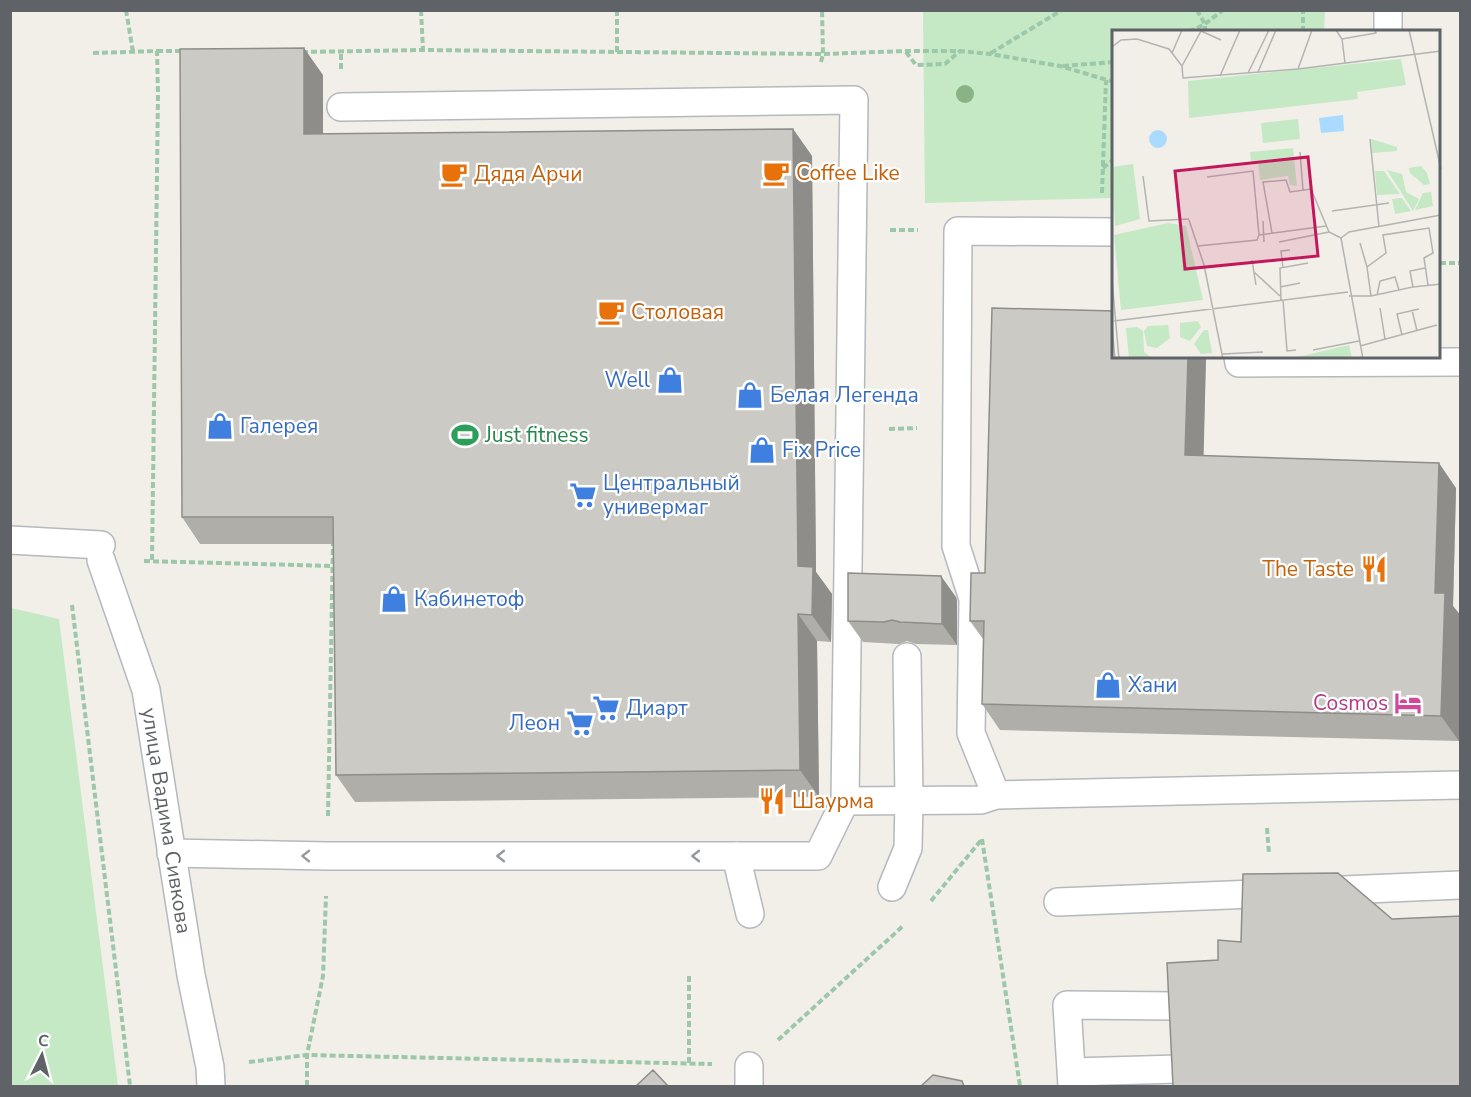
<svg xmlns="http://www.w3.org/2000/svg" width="1471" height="1097" font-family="'Nunito Sans',sans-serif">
  <rect width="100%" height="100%" fill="#f1efe8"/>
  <path fill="#c5e8c5" d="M923,11h402l-1,20 -210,1v166l-189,5z
    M11,608l48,11 59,467h-107z"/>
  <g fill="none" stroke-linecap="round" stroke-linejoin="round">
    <defs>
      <g id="lane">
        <path d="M1388,32v-22"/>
        <path d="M1238,357l1,6 221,-1"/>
        <path d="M10,540l91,5"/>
        <path id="s1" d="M101,560l45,130 45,285 19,92 1,19"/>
        <path d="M996,795l-25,-62 2,-134 -17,-53 2,-315 156,1"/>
        <path d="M845,801l136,-1 15,-5 464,-10"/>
        <path d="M171,853l156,3h491l27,-55 9,-701 -513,7"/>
        <path d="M736,856l14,58"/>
        <path d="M892,887l16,-39 1,-48 -2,-143"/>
        <path d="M1320,891l140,-6"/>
        <path d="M1058,902l220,-9"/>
        <path d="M749,1066v20"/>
        <path d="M1072,1072l106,-3"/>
        <path d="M1072,1086l-5,-81 109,1"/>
      </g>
    </defs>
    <use href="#lane" stroke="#b5b8bc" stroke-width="30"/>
    <path stroke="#9cc7a9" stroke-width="4" stroke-dasharray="6 3" stroke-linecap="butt" d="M126,10l7,42
      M421,10l2,40
      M617,10v42
      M1197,10l8,14v8
      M1189,32l16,-8 18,-14
      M1303,32v-22
      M157,51h26
      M302,52l121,-2 400,4 83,-3h54l30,3 70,12 54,16
      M906,52l10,13 29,-1 15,-13
      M93,53l64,-2 1,43 -6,468
      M991,53l71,-43
      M821,62l2,-8 -1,-44
      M1063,66l51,-4
      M341,69v-17
      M1103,168l11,-9
      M1102,193l4,-113
      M890,230h28
      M1440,263h20
      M889,429l28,-1
      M144,561l188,5
      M72,605l58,481
      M328,816l5,-274
      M1267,828l2,26
      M982,839l38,247
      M931,901l51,-62
      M778,1040l125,-114
      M249,1062l58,-7 405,9
      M689,1063v-87
      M307,1086v-31l16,-79 3,-80"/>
    <use href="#lane" stroke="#fff" stroke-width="27"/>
  </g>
  <circle fill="#89b387" cx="965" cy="94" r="9"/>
  <path fill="#afaea9" d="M323,75v59l470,-5 19,27 4,416 16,22 -1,48 -14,-1 2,156 -464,5 -19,-27 -3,-231h-133l-18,-27z
    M1114,357h92l-3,99 253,32 -3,118 8,10v74l-2,51 -459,-11 -18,-26 1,-65 -13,-18 15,-48z
    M956,597l1,4v44l-41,-1 -9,-3 -8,3 -36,-2 -15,-21z"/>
  <path fill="#8f8d8a" d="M304,48l19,27v86l-19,-27z
    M793,129l19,27 4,416 16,22 -1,48 -19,-27 -14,-49z
    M1188,357h18l-3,124 -18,-26z
    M1439,463l17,25 -3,118 8,10v74l-2,51 -18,-25 -6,-123z
    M941,576l15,21 1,4v44l-15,-21z
    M798,614l19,27 2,156 -19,-27z"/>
  <path fill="#cccac5" stroke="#8f8d8a" stroke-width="1.5" d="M304,48v86l489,-5 5,437 15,1 -1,48 -14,-1 2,156 -464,5 -3,-258h-151l-2,-468z
    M992,308l122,3v46h74l-3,98 254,8 -4,130h10l-4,123 -459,-12 2,-83h-14l1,-48h14z
    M848,573l93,3 1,4v44l-42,-2 -8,-2 -8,2 -36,-1z
    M1338,873l54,46 69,-3v170h-288l-6,-123 51,-3v-20l23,2 2,-68z
    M653,1070l15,16h-32z
    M933,1075l29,6 2,5h-43z"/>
  <defs><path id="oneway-chevron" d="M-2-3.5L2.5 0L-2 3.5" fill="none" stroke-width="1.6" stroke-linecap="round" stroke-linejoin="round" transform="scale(1.5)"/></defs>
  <g stroke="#979a9d">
    <use href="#oneway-chevron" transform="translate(306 856) rotate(-179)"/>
    <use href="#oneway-chevron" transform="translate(501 856) rotate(180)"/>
    <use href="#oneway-chevron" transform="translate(696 856) rotate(180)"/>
  </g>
  <defs>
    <symbol id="cafe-bare" viewBox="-9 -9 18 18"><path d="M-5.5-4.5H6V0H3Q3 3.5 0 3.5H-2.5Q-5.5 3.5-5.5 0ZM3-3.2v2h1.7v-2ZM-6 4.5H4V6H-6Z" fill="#e8710a" stroke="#fff" stroke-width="2.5" paint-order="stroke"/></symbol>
    <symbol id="shop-bare" viewBox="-9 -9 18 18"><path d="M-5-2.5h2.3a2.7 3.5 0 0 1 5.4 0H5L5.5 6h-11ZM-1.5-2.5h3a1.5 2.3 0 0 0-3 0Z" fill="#3f7fe0" stroke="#fff" stroke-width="2.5" paint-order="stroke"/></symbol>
    <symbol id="stadium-bare" viewBox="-9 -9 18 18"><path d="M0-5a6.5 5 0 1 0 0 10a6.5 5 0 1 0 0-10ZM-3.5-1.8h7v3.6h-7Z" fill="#2e9e5b" stroke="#fff" stroke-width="2.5" paint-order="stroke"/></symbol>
    <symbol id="supermarket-bare" viewBox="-9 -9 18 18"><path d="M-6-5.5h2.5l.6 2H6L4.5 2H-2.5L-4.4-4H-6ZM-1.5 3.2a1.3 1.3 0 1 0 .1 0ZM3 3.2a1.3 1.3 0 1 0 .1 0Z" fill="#3f7fe0" stroke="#fff" stroke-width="2.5" paint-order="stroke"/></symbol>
    <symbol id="restaurant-bare" viewBox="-9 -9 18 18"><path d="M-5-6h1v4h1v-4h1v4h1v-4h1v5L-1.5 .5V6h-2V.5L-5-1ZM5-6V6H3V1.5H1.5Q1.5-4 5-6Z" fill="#e8710a" stroke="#fff" stroke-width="2.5" paint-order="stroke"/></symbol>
    <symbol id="hotel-bare" viewBox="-9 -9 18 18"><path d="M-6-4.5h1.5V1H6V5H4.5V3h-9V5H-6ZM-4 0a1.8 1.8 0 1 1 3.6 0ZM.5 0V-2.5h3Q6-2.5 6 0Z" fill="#d1479c" stroke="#fff" stroke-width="2.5" paint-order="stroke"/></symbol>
  </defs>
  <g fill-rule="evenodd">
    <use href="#cafe-bare" x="757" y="154" width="38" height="38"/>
    <use href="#cafe-bare" x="435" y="155" width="38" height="38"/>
    <use href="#cafe-bare" x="592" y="293" width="38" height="38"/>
    <use href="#shop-bare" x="651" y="361" width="38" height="38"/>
    <use href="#shop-bare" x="731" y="376" width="38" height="38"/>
    <use href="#shop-bare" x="201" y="407" width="38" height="38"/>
    <use href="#stadium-bare" x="446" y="416" width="38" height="38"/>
    <use href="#shop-bare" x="743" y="431" width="38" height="38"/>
    <use href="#supermarket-bare" x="564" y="476" width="38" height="38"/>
    <use href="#restaurant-bare" x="1355" y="550" width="38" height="38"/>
    <use href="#shop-bare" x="375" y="580" width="38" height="38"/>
    <use href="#shop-bare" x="1089" y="666" width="38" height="38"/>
    <use href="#hotel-bare" x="1389" y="684" width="38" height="38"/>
    <use href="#supermarket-bare" x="587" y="689" width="38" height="38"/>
    <use href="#supermarket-bare" x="561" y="704" width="38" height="38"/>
    <use href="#restaurant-bare" x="753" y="782" width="38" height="38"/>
  </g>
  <g text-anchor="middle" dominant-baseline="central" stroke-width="4.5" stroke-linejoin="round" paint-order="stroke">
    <g font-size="21" fill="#c56008" stroke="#fff" text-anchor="start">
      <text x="796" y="173">Coffee Like</text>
      <text x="474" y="174">Дядя Арчи</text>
      <text x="631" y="312">Столовая</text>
      <text x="1354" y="569" text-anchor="end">The Taste</text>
      <text x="792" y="801">Шаурма</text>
    </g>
    <g font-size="21" fill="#366cbe" stroke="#fff" text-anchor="start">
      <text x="650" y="380" text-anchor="end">Well</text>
      <text x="770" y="395">Белая Легенда</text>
      <text x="240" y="426">Галерея</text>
      <text x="782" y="450">Fix Price</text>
      <text x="603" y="483">Центральный<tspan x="603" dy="24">универмаг</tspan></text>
      <text x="414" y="599">Кабинетоф</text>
      <text x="1128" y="685">Хани</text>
      <text x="626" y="708">Диарт</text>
      <text x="560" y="723" text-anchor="end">Леон</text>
    </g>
    <g font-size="21" fill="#27864d" stroke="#fff" text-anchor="start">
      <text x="485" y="435">Just fitness</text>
    </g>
    <g font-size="21" fill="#b23c85" stroke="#fff" text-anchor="end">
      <text x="1388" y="703">Cosmos</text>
    </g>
    <g font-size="21" fill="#5f6368" stroke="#fff">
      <text stroke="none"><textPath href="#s1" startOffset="270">улица Вадима Сивкова</textPath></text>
    </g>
  </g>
  <g transform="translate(1112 30)">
    <rect width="328" height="328" fill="#f1efe8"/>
    <path d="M289,29l5,26 -49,7 1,7 -169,19 -1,-37zM186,89l2,20 -37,4 -2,-20zM259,109l26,8v4l-25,2zM181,118l4,38 -7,-1 -2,-9 -28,4 -2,-18 -7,1 -1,-11zM21,134l7,55 -25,7 -3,-59zM309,136l6,7 3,11 -6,1 -14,-12 -1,-5zM275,140l15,4 4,18 13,7 -6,12zM263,141h9l16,23 -23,1zM319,162l2,14 -18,4 8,-17zM290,168l9,13 -16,3 -3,-15zM56,193l18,3 17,74 -82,10 -7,-75zM86,291l3,6 -11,14 -10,-4v-14zM56,295l2,13 -13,10 -10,-2 -3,-15 4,-5zM25,297l6,4 1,21 8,6h-23l-3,-30zM92,300h4l4,23 -11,1 -7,-10zM237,315l3,13 -72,1 18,-2z" fill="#c5e8c5"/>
    <path d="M231,85l1,16 -23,2 -2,-15zM37 109a9 9 0 1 1 18 0a9 9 0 1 1-18 0Z" fill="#aadaff"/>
    <path fill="none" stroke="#b3b3b1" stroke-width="1.5" d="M224,0l6,9 3,24M297,0l32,139M230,9l34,-6 -1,-3M0,17l9,-7 16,-1 32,10 13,17 1,12 115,-9 143,-18M60,23l10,-23M70,36l19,-35 20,9M186,39l14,-39M146,42l18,-42M136,43l21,-43M108,46l20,-46M258,109l9,88M188,122l3,38M31,146l6,45 40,-2M220,181l57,-8M77,190l15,45 19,94M151,191l1,21M160,203l-9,-51 23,-2 4,12 21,-3 18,43 12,6M147,205l67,-9M229,208l22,121M229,208l8,-6 92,-17M167,212l50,-10M248,213l7,24M86,216l59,-6 2,-5 -6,-64 -46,6M140,230l4,25M171,238l-2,-17 9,-1M142,242l26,24M0,250l7,79M168,257l20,-4M301,257l28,-3M265,265l3,-14 15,-4 4,13M237,266h22l-4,-29 19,-14 -3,-18 46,-7 4,25 -9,5 4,27M259,266l42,-9 -3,-16 15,-3M171,270l4,51 9,-1M169,271l-1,-33 28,-5M268,278l5,31M300,280l5,21M2,291l234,-29M0,296l3,33M290,305l-5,-21 22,-5M248,316l77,-21M201,320l46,-9M110,324l41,-2"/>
    <path fill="#c2185b" fill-opacity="0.15" stroke="#c2185b" stroke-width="3" d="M196,127l10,99 -133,13 -10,-98z"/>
    <rect width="328" height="328" fill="none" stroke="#5f6368" stroke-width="3"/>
  </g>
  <rect width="1471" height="1097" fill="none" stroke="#5f6368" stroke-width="24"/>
  <g transform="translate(42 1055) rotate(6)" stroke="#ffffff" stroke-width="4.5" paint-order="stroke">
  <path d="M0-4.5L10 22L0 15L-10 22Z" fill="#5f6368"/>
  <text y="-9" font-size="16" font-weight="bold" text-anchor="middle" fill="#5f6368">С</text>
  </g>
</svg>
